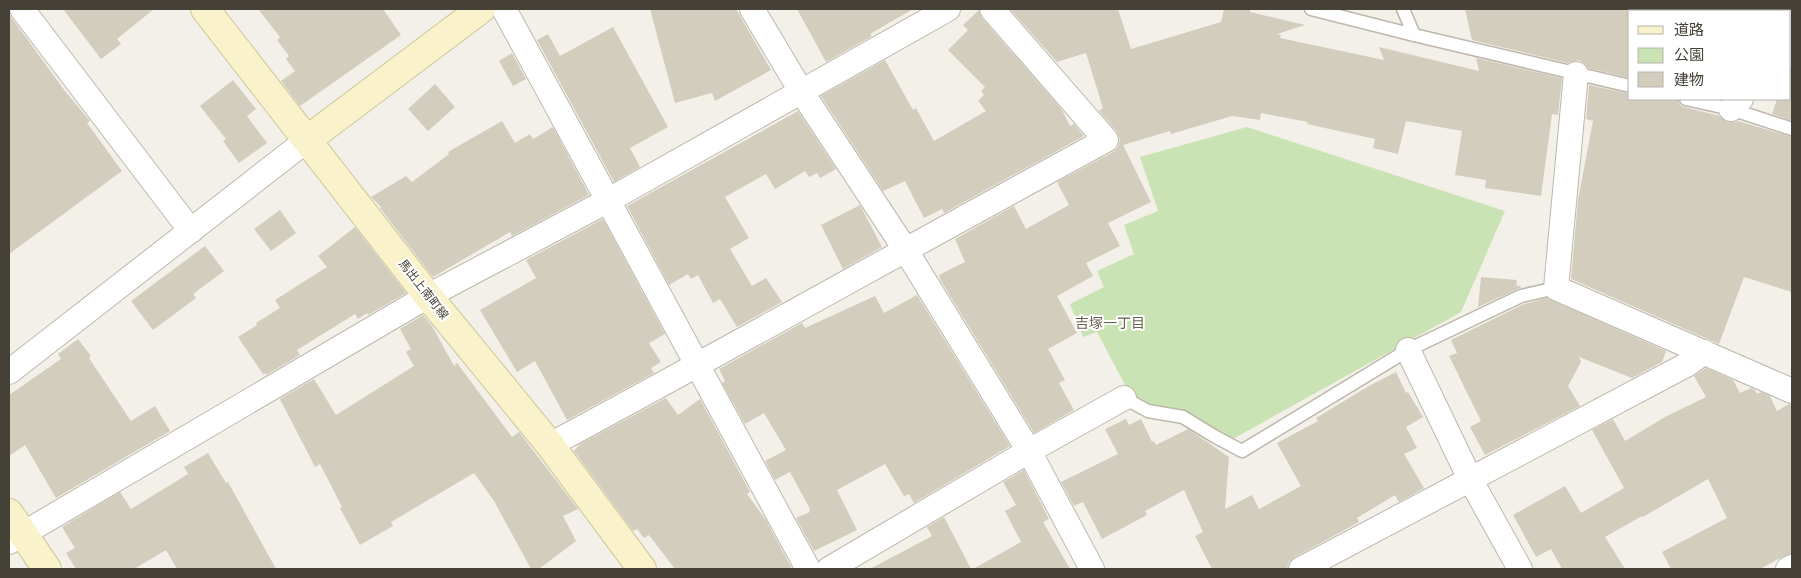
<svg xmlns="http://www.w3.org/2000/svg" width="1801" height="578" font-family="Quicksand,'Noto Sans JP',sans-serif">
  <rect width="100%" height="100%" fill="#f2f0e8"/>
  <path fill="#cae3b4" d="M1247,127l258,84 -44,101 -230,128 -45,-27 -48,-12 -13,-16 -28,-53 -14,5 -13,-33 34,-17 -7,-16 37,-17 -10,-29 34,-14 -18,-54z"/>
  <path fill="#d3cdbe" d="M63,9h91l-37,30 4,5 -20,15z
    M258,9h125l18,26 -101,71 -19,-25 14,-10 -9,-12 3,-3 -12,-16 3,-3z
    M650,9h86l35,61 -56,31 -3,-8 -37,10z
    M797,9h116l-43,25 2,2 -46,26z
    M1010,9h108l13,40 90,-27 3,-13h26v3l55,13 -28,9 4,1 -1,3 104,22 -5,-13 100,24 -3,-13 86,20 -4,37 -6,-1 -11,82 -56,-8 1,-8 -31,-5 7,-44 -56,-10 -8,33 -25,-6 2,-9 -68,-15 1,-2 -47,-9 -1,7 -28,-4 -61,18 -1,-3 -47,14 28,57 -43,21 12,23 -34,17 7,13 -36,20 20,37 -29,16 17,31 -6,3 15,27 -40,23 -93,-152 -2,-6 26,-13 -10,-23 59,-33 12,23 43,-24 -12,-23 56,-30 5,-5 2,-8 -4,-8 -17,-20 4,-3 -17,-55 -29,9z
    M1465,9h165v69l-42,-10 -4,-5 -6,-3 -10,3 -96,-23z
    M979,10l3,8 80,92 8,16 4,-2 10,12 -140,77 -2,-4 -18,9 -19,-37 -22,10 -62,-95 64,-36 28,50 3,-2 18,33 52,-30 -8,-10 6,-6 -3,-4 4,-4 -37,-37 20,-20 -5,-5z
    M9,12l2,5 54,74 25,30 -3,2 35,48 -113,83z
    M613,27l55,100 -38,21 10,19 -26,15 -77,-142 11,-6 12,22z
    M512,53l14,26 -13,7 -14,-25z
    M1790,66h2v55l-20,-7 5,-15h13z
    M233,80l23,29 -9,7 20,27 -28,20 -16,-22 3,-2 -26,-33z
    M435,84l20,23 -27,24 -20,-22z
    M1589,85l41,9v5h48l2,6 4,2 36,9 7,6h7l4,-1 54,16v155l-48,-15 -25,67 -148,-65 7,-79 15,-79 -7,-2z
    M798,111l38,58 -16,9 -3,-5 -8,4 -4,-6 -30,18 -9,-15 -41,23 24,41 -19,11 22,37 14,-8 16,24 -45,25 -17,-28 -7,4 -15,-28 -7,4 -3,-5 -19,11 -42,-79z
    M502,121l13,22 15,-9 3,5 20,-12 36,68 -77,41 -2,-4 -77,45 -53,-69 1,-1 -10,-10 35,-21 6,6 37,-28 -1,-2z
    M860,205l22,42 -39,22 -22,-44z
    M280,210l16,23 -25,18 -17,-22z
    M603,219l62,115 -16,9 12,19 -10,6 3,5 -87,47 -32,-59 -18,11 -37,-62 56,-32 -10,-18z
    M355,227l51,66 -38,22 -1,-2 -9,6 -3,-5 -58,36 3,5 -34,20 -1,-2 -2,1 -25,-37 19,-12 -1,-2 24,-15 -5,-8 52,-33 -9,-11z
    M205,246l19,25 -31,23 3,4 -43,32 -22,-29z
    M1481,277l36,3 -1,5 6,2 -44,20z
    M917,295l93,151 -96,57 -5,-9 -5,2 -19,-32 -48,26 20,40 -43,21 -18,-33 14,-6 -1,-2 1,-1 -20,-37 -15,8 -10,-19 21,-11 -22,-37 -19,11 -23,-41 3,-2 -6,-12 83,-46 3,5 70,-32 9,17z
    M1547,298l119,53 -4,11 -30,16 -53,-21 2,5 -13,24 12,20 -95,49 -15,-28 11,-6 -32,-65 8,-3 -6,-13 73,-36z
    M423,315l9,11 22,40 3,-3 55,74 7,-5 59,77 -15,7 13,25 -37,28h-8l-37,-68 -20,-28 -83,49 2,4 -33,19 -20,-37 2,-1 -22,-43 -5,3 -35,-68 34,-20 22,36 78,-49 -8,-14 5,-3 -11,-20z
    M78,339l13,17 -2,2 42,63 24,-15 15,25 -114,67 -31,-53 -16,11v-61l52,-36 -3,-5z
    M1706,368l27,12 7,13 11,-5 4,2 2,4 4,-2 9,4 7,15 12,-7 3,1v148l-10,4 -22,12h-89l-9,-17 65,-34 -19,-39 -65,38 -1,-1 -37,21 20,32h-63l-11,-20 -15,8 -23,-42 52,-29 16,27 43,-25 -32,-58 21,-11 12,22 42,-25 39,-19 -12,-21z
    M1396,372l10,21 2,-1 15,25 -17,10 11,21 -13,6 20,34 -25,14 -4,-7 -38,23 2,4 -64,35 -6,5 -2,7h-75l-17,-33 8,-4 -19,-42 -39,21 2,4 -45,24 -19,-37 -9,4 -13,-24 57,-28 -13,-25 21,-10 3,6 12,-6 11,23 2,-1 2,4 32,-16 41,28 -4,52 27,-14 7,14 42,-23 -24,-43 41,-22 -2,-3 53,-32z
    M666,398l12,17 22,-16 50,93 -3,2 19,26 26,49h-117l-26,-34 -5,3 -7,-9 -4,2 -59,-80 6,-7z
    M208,453l18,30 2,-1 48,87h-99l-11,-19 -32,19h-58l-10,-16 9,-5 -13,-21 58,-35 11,17 57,-35 -4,-7z
    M1024,470l25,49 -6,3 27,47h-97l48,-27 -16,-31 11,-6 -13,-23z
    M944,517l27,52h-101l62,-33 -5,-9z"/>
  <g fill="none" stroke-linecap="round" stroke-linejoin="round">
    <defs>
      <path id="lane" d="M1311,9l103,26 216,51
        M1403,9l11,26
        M1686,99l45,10 61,20
        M1124,398l24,13 35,6 31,19 28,15 166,-101 113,-54 35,-8"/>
      <path id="street" d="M22,9l169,222
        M504,9c102,186 202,374 304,560
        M752,9l49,82 104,158 124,202 63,118
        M1740,9l1,2
        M1576,74l-20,214 236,103
        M1731,109l10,-10
        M1408,350l62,129 50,90
        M9,372l298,-232
        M550,445c186,-100 370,-204 556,-305l-114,-131
        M9,542l419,-246 181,-96 339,-191
        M829,569l200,-118 95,-53
        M1301,569l387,-205 16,-12
        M1788,569l4,-2"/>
      <path id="secondary" d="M205,9l223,287 122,149 92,124
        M307,140l174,-131
        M9,513l38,56"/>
    </defs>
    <use href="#lane" stroke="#bdb8ab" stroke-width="15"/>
    <use href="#street" stroke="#bdb8ab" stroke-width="26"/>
    <use href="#secondary" stroke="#cfc59b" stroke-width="30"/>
    <use href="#lane" stroke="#fff" stroke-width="12"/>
    <use href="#street" stroke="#fff" stroke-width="24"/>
    <use href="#secondary" stroke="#faf2ca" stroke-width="28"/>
  </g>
  <g text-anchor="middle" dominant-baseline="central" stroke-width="4" stroke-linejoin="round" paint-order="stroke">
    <g font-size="12" fill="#454137" stroke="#fff">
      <text transform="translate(424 289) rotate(52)">馬出上南町線</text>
    </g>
    <g font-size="14" fill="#675f4f" stroke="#fff">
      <text x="1110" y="323">吉塚一丁目</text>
    </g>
  </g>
  <rect width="1801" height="578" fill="none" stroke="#454137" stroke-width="20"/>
  <rect x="1628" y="10" width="162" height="90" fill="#ffffff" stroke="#b5b3af"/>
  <rect x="1638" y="26" width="25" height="8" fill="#faf2ca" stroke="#b5b3af"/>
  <text x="1674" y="35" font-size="15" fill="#454137">道路</text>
  <rect x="1638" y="48" width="25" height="15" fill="#cae3b4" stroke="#b5b3af"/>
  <text x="1674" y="60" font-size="15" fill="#454137">公園</text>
  <rect x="1638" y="72" width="25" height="15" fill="#d3cdbe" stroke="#b5b3af"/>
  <text x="1674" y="85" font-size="15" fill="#454137">建物</text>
</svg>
